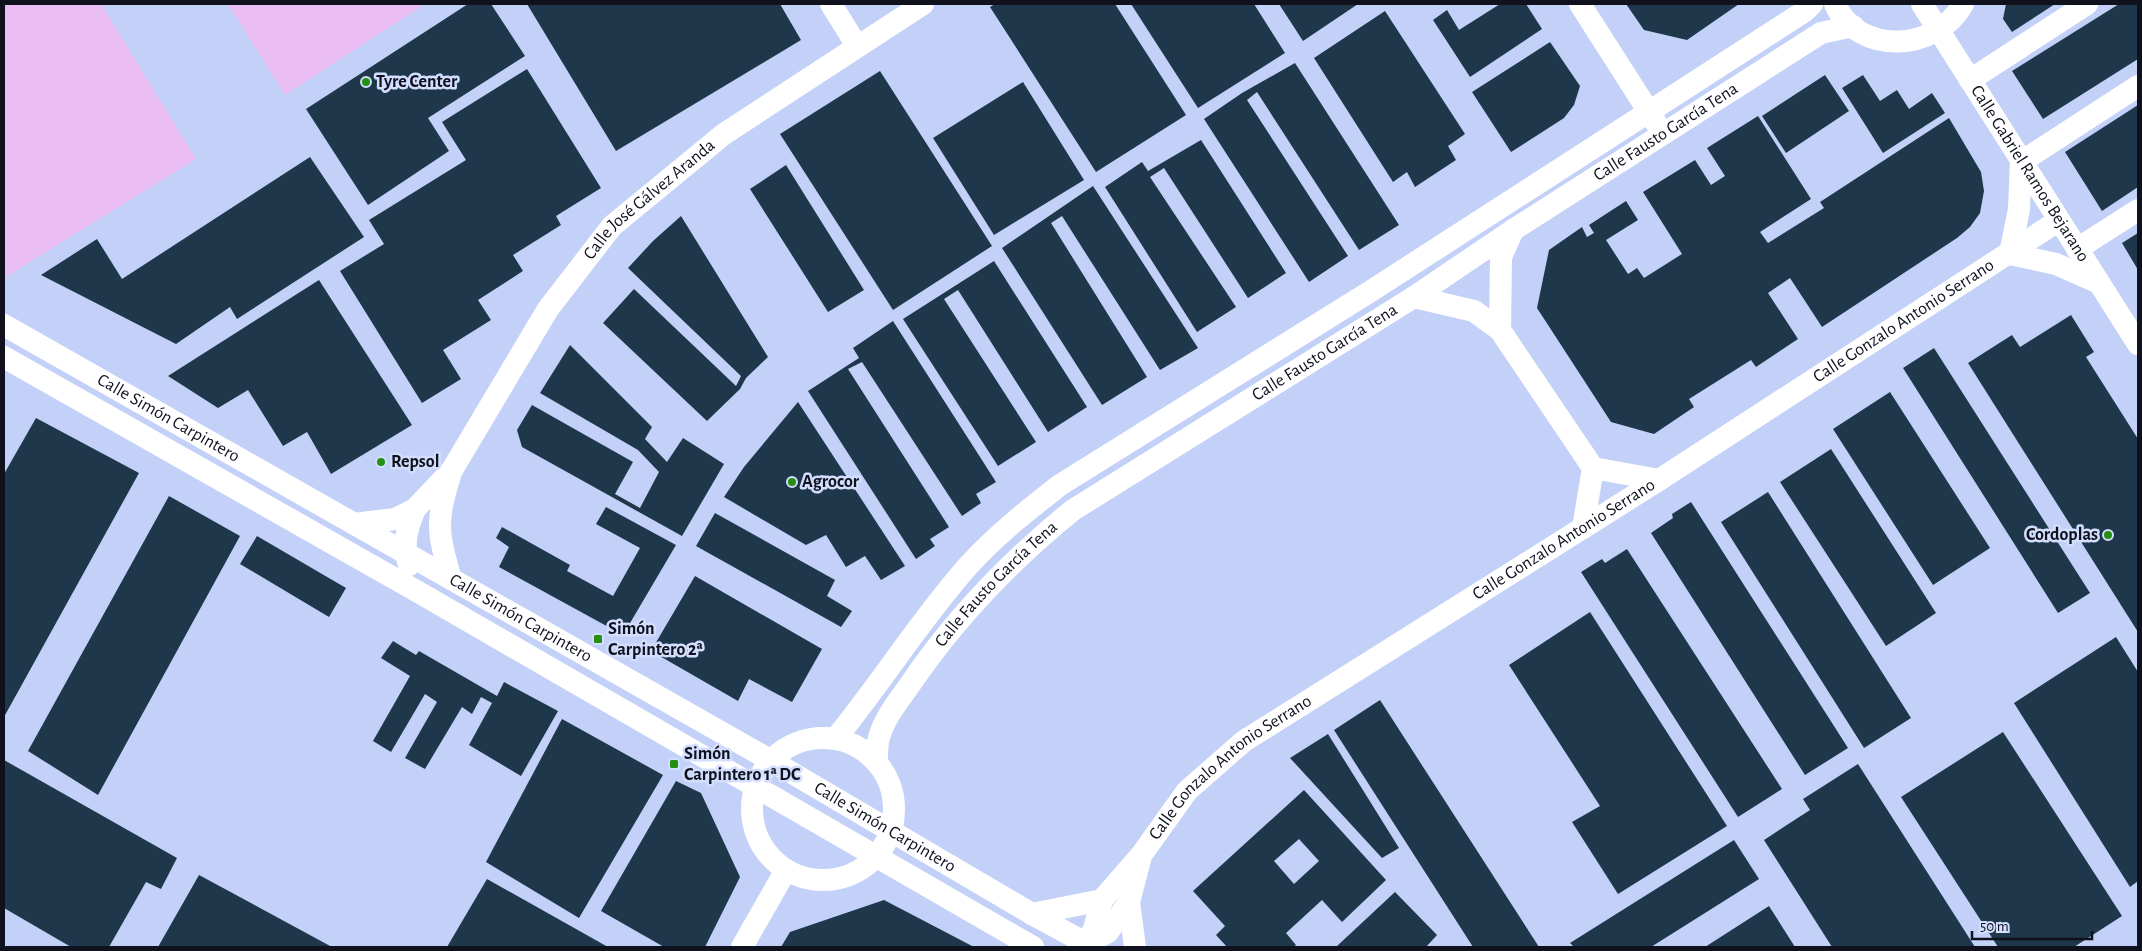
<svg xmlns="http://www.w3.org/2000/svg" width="2142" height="951" font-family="'Alegreya Sans',sans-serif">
  <rect width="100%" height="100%" fill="#d3deff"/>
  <path fill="#c3d1f8" d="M4,4h2134v943h-2134z"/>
  <path fill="#eabdf2" d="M4,4h97l95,155 -192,119z
    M228,4h197l-140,91z"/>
  <path fill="#1e374a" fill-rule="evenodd" d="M468,4h23l34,52 -97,62 21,33 -81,54 -62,-96z
    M527,4h253l21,36 -185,111z
    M995,4h120l71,111 -90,57 -106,-165z
    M1131,4h123l31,49 -87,55z
    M1279,4h79l-55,37z
    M1500,4h26l16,25 -72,48 -37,-57 14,-10 12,20z
    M1626,4h113l-52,36 -43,-10z
    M2006,4h49l-43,28 -9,-13z
    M2119,4h19v55l-95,60 -31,-48z
    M1385,11l80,123 -17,12 8,14 -41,27 -8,-15 -14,10 -79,-124z
    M1550,42l30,44 -6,19 -10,13 -53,34 -39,-60z
    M1295,63l104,162 -40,25 -102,-158 -10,8 101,156 -39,26 -105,-163 38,-26z
    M527,69l74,119 -45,28 5,9 -48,30 10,16 -45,29 13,20 -48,30 18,29 -39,24 -82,-132 44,-27 -15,-24 97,-60 -24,-38z
    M880,71l112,175 -99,64 -113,-176z
    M1825,75l24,36 -63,42 -24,-37z
    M1863,75l17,26 17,-11 12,19 23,-16 13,20 -62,40 -41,-65z
    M1023,82l61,98 -90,55 -61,-97z
    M2138,105v82l-36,24 -37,-59z
    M1758,116l53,83 -51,33 8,11 56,-35 -4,-6 129,-84 32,54 3,19 -4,22 -10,14 -13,11 -135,89 -32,-49 -22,15 30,46 -42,28 -5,-7 -62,39 5,8 -40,27 -43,-12 -74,-114 12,-58 33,-23 5,10 7,-4 -5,-8 37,-24 12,19 -32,20 22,34 9,-6 7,10 38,-24 -39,-62 52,-32 16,25 14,-9 -18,-28z
    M1201,140l85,133 -38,25 -84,-130 -14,9 86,130 -39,25 -92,-145 37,-25 6,9z
    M310,157l54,80 -127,82 -7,-12 -54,37 -135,-69 56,-36 25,40z
    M786,165l78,125 -36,22 -78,-123z
    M1093,186l105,162 -38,22 -98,-154 -11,7 96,154 -45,28 -100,-157z
    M681,216l87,141 -22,21 -6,11 -33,32 -104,-98 31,-34 102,97 5,-10 -113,-108 25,-27z
    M2138,233v37l-16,-27z
    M994,261l93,146 -39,25 -90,-142 -14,9 92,143 -38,24 -95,-147z
    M319,280l93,145 -81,49 -24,-42 -24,14 -35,-56 -30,18 -50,-32z
    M2071,315l23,37 -8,5 52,82v193l-170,-269 44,-28 8,12z
    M893,321l103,161 -20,12 5,9 -19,13 -100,-154 -14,7 101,158 -19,12 5,7 -19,13 -108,-168 51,-33 -6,-10z
    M570,345l82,82 -7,12 22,23 16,-24 41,26 -42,72 -160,-89 -5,-17 15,-25 101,57 -18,32 25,14 19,-36 -21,-22 -98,-57z
    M1934,348l156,245 -32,20 -155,-245z
    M1890,392l100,156 -57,37 -100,-156z
    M798,402l107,164 -24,14 -16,-24 -19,11 -20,-32 -20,10 -82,-48 20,-30z
    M36,418l103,55 -135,244v-243z
    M1831,449l105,164 -50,33 -106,-164z
    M1768,492l143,226 -47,30 -143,-226z
    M169,496l71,40 -142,259 -70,-44z
    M1691,502l157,246 -43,27 -154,-242 22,-15 -1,-4z
    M606,507l70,38 -53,90 -124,-68 10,-20 -13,-9 6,-11 68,38 -3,6 46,25 27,-48 -44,-24z
    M715,513l120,67 -8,16 25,15 -11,16 -145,-81z
    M257,536l89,52 -17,29 -89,-53z
    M1627,549l155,240 -44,28 -157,-245 21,-13 3,4z
    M695,576l127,73 -30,53 -43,-23 -11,22 -87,-50z
    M1590,612l137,214 -109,68 -46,-72 28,-16 -91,-141z
    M2116,637l22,35v209l-8,6 -116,-184z
    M393,641l23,14 3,-4 78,45 7,-14 54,29 -37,65 -52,-31 23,-42 -11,-6 -9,17 -10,-7 -37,62 -20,-11 32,-56 -12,-8 -34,58 -18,-11 37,-65 -29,-18z
    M1380,700l159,247h-66l-139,-217z
    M562,719l101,56 -84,143 -93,-56z
    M2003,732l119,184 -48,31h-76l-97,-150z
    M1328,734l71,114 -17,10 -92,-100z
    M4,760l173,98 -16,31 -15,-7 -37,65h-38l-67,-39z
    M1858,764l117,183h-143l-68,-107 46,-30 -7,-11z
    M676,781l25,12 39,84 -35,70h-41l-63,-36z
    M1304,790l82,90 -44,42 -20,-22 -36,33 10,12 -3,2h-66l-11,-12 9,-9 -32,-35zM1299,839l20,22 -25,23 -20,-23z
    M1734,840l25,39 -108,68h-77l-4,-4z
    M199,875l133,72h-174z
    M487,879l121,68h-161z
    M1395,892l42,43 -11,12h-90z
    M884,900l90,47h-193l9,-15z
    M1769,906l26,41h-90z"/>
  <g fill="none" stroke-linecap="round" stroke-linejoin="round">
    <g stroke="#fff" stroke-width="22">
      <path d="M831,4l26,42"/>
      <path d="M1580,4l76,119"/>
      <path d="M1835,4c23,52 101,48 128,0"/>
      <path id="s1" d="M1922,4l216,340"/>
      <path d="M1970,80l117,-76"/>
      <path d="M2077,249l61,-39"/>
      <path d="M2099,283l-43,-19 -46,-10 9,-45 2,-47 117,-76"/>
      <path d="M1414,297l60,14 26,19 93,138 -10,60"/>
      <path id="s2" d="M4,325l766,435 262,154 61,33"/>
      <path d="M1500,330l1,-73 12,-27"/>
      <path d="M4,357l416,236 613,354"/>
      <path d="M1593,468l66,12"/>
      <path d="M450,476c-15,46 -12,58 1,103"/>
      <path id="s3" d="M354,524l41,-5 20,-10 37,-39 96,-161 64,-83 112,-92 199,-130"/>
      <path d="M409,565c-7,-20 -2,-37 6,-56"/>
      <circle cx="823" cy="809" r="71"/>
      <path d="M836,738c46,-56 84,-118 132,-172 28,-31 60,-56 92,-81l311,-194 434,-280 7,-7"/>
      <path id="s4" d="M877,761c0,-6 0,-13 1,-19 4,-21 19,-39 31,-56 46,-68 101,-125 164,-176l341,-213 99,-67 308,-197 32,-7"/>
      <path d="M1129,902l6,45"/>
      <path d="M1032,914l70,-14"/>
      <path id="s5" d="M1087,943l7,-14 8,-29 40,-46 45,-63 57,-50 415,-261 399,-259"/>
      <path d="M1086,944l22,-12 21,-30 11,-42"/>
      <path d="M742,947l44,-77"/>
    </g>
  </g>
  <g fill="#268f11" stroke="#d3deff" stroke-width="2">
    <circle cx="366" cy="82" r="5"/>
    <circle cx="381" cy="462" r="5"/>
    <circle cx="792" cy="482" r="5"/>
    <circle cx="2108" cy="535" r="5"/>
    <rect x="593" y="634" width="10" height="10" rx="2.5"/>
    <rect x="669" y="759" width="10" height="10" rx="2.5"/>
  </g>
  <g text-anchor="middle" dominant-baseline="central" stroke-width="5" stroke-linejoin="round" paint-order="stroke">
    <g font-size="18" font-weight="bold" fill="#0f121d" stroke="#d3deff" text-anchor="start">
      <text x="376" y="82">Tyre Center</text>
      <text x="391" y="462">Repsol</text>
      <text x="802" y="482">Agrocor</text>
      <text x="2098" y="535" text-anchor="end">Cordoplas</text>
      <text x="608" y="629">Simón<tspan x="608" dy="21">Carpintero 2ª</tspan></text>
      <text x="684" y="754">Simón<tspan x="684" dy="21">Carpintero 1ª DC</tspan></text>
    </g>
    <g font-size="18" fill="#0f121d" stroke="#d3deff">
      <text stroke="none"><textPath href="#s4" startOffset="1028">Calle Fausto García Tena</textPath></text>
      <text stroke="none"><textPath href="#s1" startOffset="201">Calle Gabriel Ramos Bejarano</textPath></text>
      <text stroke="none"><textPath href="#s3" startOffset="455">Calle José Gálvez Aranda</textPath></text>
      <text stroke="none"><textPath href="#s5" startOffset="1042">Calle Gonzalo Antonio Serrano</textPath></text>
      <text stroke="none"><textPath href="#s4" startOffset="622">Calle Fausto García Tena</textPath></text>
      <text stroke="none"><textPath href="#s2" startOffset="189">Calle Simón Carpintero</textPath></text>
      <text stroke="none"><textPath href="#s5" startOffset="638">Calle Gonzalo Antonio Serrano</textPath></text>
      <text stroke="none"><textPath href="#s4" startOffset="218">Calle Fausto García Tena</textPath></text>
      <text stroke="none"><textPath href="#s2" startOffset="594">Calle Simón Carpintero</textPath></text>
      <text stroke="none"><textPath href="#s5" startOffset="232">Calle Gonzalo Antonio Serrano</textPath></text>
      <text stroke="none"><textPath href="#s2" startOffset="1014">Calle Simón Carpintero</textPath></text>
    </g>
  </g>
  <rect width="2142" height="951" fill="none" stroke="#0f121d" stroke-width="10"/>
  <path d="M1972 931v8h120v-8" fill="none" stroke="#0f121d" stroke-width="2.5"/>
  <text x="1980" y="931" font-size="15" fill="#0f121d" stroke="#d3deff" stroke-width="4" paint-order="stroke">50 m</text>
</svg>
